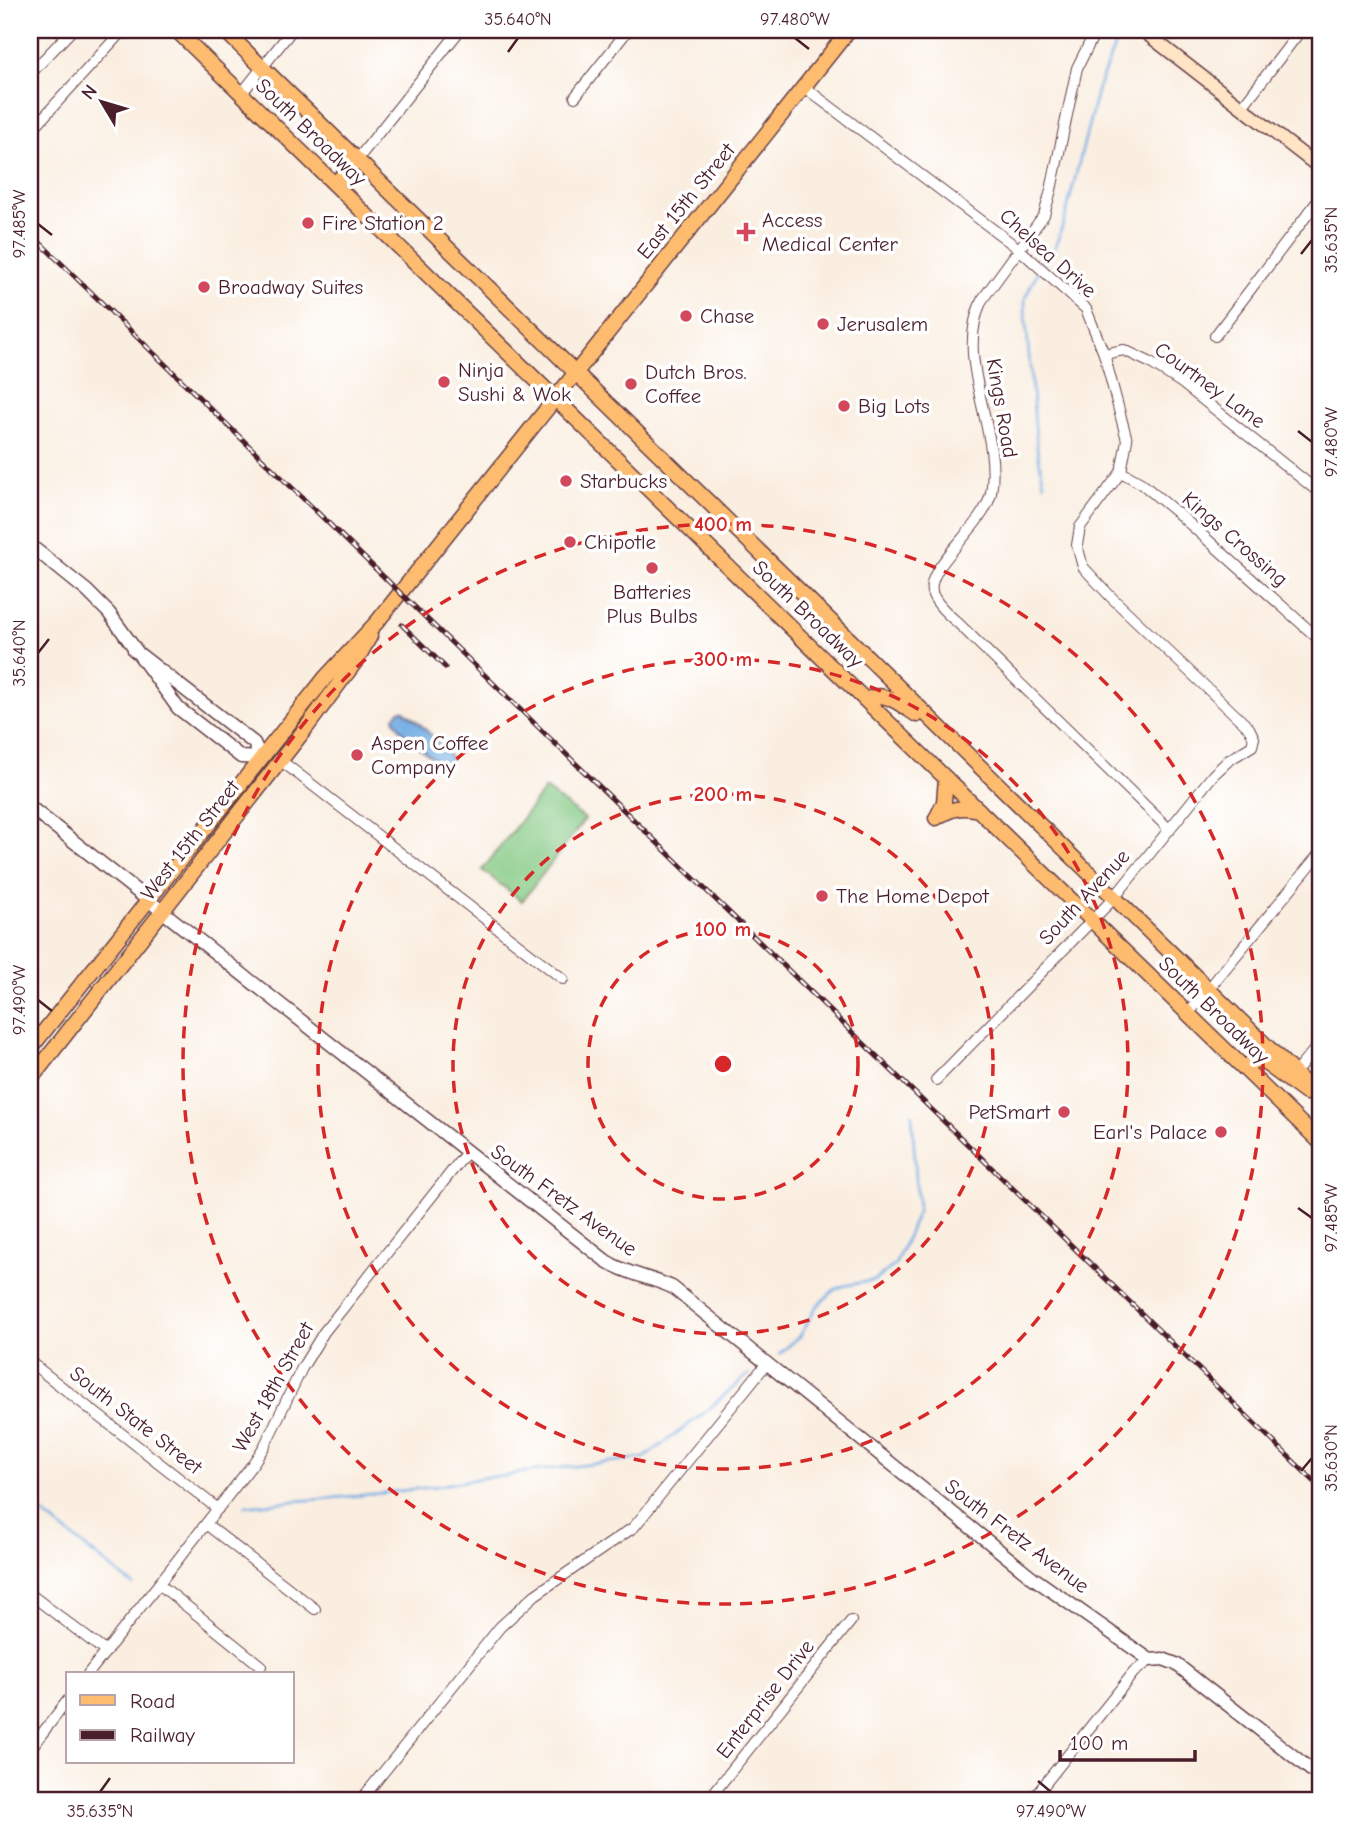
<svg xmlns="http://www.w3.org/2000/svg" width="1350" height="1830" font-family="'Comic Neue',sans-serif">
  <rect width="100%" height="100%" fill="#fff"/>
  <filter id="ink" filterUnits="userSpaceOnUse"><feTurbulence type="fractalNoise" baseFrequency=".0143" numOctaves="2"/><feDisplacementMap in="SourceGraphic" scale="14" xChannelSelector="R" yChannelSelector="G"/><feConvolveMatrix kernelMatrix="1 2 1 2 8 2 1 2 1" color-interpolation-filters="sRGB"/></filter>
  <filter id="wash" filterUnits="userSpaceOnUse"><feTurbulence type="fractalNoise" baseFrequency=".00686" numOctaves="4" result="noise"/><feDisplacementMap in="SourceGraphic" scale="28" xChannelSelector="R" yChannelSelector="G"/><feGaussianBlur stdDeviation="1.57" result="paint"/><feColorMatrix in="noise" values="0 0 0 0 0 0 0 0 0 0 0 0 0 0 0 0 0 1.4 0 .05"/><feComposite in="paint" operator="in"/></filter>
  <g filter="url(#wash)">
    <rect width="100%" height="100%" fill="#faeee0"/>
    <path fill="#84c983" stroke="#677457" stroke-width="2" d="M545,789l40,30 -63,82 -40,-31z"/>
    <path fill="#75ade4" stroke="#606688" stroke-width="2" d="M402,710c10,5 45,39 49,49l-3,5c-13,0 -52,-34 -54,-47l5,-6z"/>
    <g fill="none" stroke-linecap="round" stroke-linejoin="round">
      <path stroke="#75ade4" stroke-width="2.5" d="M1041,265l12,-12 12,-35 33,-130 20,-51
        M1038,271l-13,27v12l12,138 7,36
        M779,1354l21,-18 16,-29 18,-17 9,-4 32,-6 20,-15 23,-54 -6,-97
        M30,1503l103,82
        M245,1506c78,-8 159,-12 236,-28 12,-3 25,1 36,-5l127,-15 61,-46 44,-38"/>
    </g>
  </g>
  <g filter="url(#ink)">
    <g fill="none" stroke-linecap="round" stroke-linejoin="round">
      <defs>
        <path id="minor" d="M1098,30l-8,12 -13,26 -26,122 -7,25 -62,85c-29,62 20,128 9,193 -6,34 -70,76 -58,102 5,11 16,20 25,28l212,207
          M30,74l42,-44
          M804,87l215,162 67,60 18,45 23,86 -6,32 -41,55 -3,18 6,22 27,29 139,132 5,10 -2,8 -23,14 -16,15 -99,123 -178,182
          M242,93l50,-63
          M575,97l53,-67
          M1242,107l59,-77
          M30,132l93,-102
          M357,160l103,-130
          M1215,336l105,-138
          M1104,354l20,-4 25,12 33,21 138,110
          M1121,472l20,11 41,34 138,123
          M280,760l283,219
          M1188,1014l132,-161
          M1295,1073l25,-30
          M30,1362l188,147
          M206,1524l109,85
          M159,1584l102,82
          M30,1594l76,58
          M88,1674l164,-209 12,-18 38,-79 22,-36 143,-180
          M30,1749l38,-49
          M361,1800l139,-173 35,-32 99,-68 133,-164
          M708,1800l143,-179
          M1032,1800l102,-128 16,-12"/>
        <path id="tertiary" d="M30,545l57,46 22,22 69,95 63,49 20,1 -7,-15 -120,-93
          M30,807l576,454c20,13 44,16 66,26l360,290 118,83 13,-1 13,5 144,113"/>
        <path id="secondary" d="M1142,30l178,138"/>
        <path id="primary" d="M176,30l1144,1112
          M224,30l1096,1068
          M335,184l22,-24
          M866,700c20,-11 34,5 51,15
          M937,817l7,-15 2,-24
          M936,818c16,-10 25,-12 43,-8
          M30,1049l295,-371 52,-56 472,-592
          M1245,1069l8,-8 8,-1 45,33
          M30,1080l276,-352 50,-67 14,-25"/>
      </defs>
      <use href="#minor" stroke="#643e46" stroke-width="12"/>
      <use href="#tertiary" stroke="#643e46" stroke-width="15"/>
      <use href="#secondary" stroke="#643e46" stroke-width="15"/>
      <use href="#primary" stroke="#643e46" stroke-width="17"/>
      <use href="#minor" stroke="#fff" stroke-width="10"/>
      <use href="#tertiary" stroke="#fff" stroke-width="12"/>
      <use href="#secondary" stroke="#ffe4c6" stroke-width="12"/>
      <use href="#primary" stroke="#febc70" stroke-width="14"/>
      <defs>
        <path id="rail" d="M30,233l1290,1254
          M402,625l43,42"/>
      </defs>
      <use href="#rail" stroke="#4a1f2b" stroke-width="5"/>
      <use href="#rail" stroke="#fff" stroke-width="2.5" stroke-dasharray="8" stroke-linecap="butt"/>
    </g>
  </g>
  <path fill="none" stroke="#4a1f2b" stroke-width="2.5" d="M795,38l14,11M508,52l10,-14M38,224l14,11M1301,254l11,-14M1298,431l14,11M38,653l11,-14M38,1000l14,11M1298,1208l14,10M1301,1471l11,-13M1038,1781l13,11M100,1792l10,-14"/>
  <g fill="none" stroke="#d62828" stroke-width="3.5" stroke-dasharray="12 9">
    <circle cx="723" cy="1064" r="135"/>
    <circle cx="723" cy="1064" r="270"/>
    <circle cx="723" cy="1064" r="405"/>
    <circle cx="723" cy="1064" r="540"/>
  </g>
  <g fill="#d1495b" stroke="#fff" stroke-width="2.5">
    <circle cx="308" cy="223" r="7"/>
    <path d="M742.5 221.5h7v7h7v7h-7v7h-7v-7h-7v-7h7z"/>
    <circle cx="204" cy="287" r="7"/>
    <circle cx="686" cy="316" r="7"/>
    <circle cx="823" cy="324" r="7"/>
    <circle cx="444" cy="382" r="7"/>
    <circle cx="631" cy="384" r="7"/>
    <circle cx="844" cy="406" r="7"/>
    <circle cx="566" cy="481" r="7"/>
    <circle cx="570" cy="542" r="7"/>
    <circle cx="652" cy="568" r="7"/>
    <circle cx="357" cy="755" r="7"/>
    <circle cx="822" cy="896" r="7"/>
    <circle cx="1064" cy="1112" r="7"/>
    <circle cx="1221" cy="1132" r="7"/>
  </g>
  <g text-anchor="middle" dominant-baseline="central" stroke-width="7" stroke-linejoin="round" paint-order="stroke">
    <g font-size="21" fill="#4a1f2b" stroke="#fff">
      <text transform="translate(311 132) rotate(44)">South Broadway</text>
      <text transform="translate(686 201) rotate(-51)">East 15th Street</text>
      <text transform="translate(1048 253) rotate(42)">Chelsea Drive</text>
      <text transform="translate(1210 385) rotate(36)">Courtney Lane</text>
      <text transform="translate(1002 408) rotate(80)">Kings Road</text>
      <text transform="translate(1235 539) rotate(41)">Kings Crossing</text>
      <text transform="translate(808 614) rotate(44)">South Broadway</text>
      <text transform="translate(190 840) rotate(-52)">West 15th Street</text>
      <text transform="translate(1084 897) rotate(-47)">South Avenue</text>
      <text transform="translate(1214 1010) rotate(44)">South Broadway</text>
      <text transform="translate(564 1200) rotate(36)">South Fretz Avenue</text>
      <text transform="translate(273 1387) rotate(-61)">West 18th Street</text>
      <text transform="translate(136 1420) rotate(38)">South State Street</text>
      <text transform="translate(1017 1536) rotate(37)">South Fretz Avenue</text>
      <text transform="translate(765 1699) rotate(-52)">Enterprise Drive</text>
    </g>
    <g font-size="21" fill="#4a1f2b" stroke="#fff" text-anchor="start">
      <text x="762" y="220">Access<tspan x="762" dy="24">Medical Center</tspan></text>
      <text x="322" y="223">Fire Station 2</text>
      <text x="218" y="287">Broadway Suites</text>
      <text x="700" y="316">Chase</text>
      <text x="837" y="324">Jerusalem</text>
      <text x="458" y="370">Ninja<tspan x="458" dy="24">Sushi &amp; Wok</tspan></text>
      <text x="645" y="372">Dutch Bros.<tspan x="645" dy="24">Coffee</tspan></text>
      <text x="858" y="406">Big Lots</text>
      <text x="580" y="481">Starbucks</text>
      <text x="584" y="542">Chipotle</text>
      <text x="652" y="592" text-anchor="middle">Batteries<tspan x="652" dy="24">Plus Bulbs</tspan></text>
      <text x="371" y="743">Aspen Coffee<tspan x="371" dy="24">Company</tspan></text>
      <text x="836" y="896">The Home Depot</text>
      <text x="1050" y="1112" text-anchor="end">PetSmart</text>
      <text x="1207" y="1132" text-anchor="end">Earl's Palace</text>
    </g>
  </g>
  <circle cx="723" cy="1064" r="10" fill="#d62828" stroke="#fff" stroke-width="3.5"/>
  <g font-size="21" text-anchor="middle" font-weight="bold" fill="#d62828" stroke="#fff" stroke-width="7" stroke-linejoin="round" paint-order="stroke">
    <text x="723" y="531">400 m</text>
    <text x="723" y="666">300 m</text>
    <text x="723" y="801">200 m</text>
    <text x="723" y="936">100 m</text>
  </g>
  <rect width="1350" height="1830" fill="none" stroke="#fff" stroke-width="77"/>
  <rect x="66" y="1672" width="228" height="91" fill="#ffffff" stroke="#b7a5aa" stroke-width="2"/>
  <rect x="80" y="1695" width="35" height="10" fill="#febc70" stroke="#b7a5aa" stroke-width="2"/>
  <text x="130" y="1708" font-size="21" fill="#4a1f2b">Road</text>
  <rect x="80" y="1730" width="35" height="10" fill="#4a1f2b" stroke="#b7a5aa" stroke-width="2"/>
  <text x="130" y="1742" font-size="21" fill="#4a1f2b">Railway</text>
  <g transform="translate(102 102) rotate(308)" stroke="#ffffff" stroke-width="5" paint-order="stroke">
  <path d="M0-5L12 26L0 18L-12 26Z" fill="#4a1f2b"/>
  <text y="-10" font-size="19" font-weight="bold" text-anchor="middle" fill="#4a1f2b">N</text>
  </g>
  <path d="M1060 1750v10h135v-10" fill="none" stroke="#4a1f2b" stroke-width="3.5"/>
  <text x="1070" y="1750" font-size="21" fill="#4a1f2b" stroke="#ffffff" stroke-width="5" paint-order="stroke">100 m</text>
  <rect x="38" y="38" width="1274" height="1754" fill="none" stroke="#4a1f2b" stroke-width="2.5"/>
  <g font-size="18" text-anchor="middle" fill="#4a1f2b">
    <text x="518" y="25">35.640°N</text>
    <text x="795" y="25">97.480°W</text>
    <text transform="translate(19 224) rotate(-90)" y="6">97.485°W</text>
    <text transform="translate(1331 240) rotate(-90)" y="6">35.635°N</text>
    <text transform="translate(1331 442) rotate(-90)" y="6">97.480°W</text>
    <text transform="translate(19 653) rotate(-90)" y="6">35.640°N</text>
    <text transform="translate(19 1000) rotate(-90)" y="6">97.490°W</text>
    <text transform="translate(1331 1218) rotate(-90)" y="6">97.485°W</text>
    <text transform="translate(1331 1458) rotate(-90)" y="6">35.630°N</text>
    <text x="100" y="1817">35.635°N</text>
    <text x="1051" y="1817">97.490°W</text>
  </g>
</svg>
